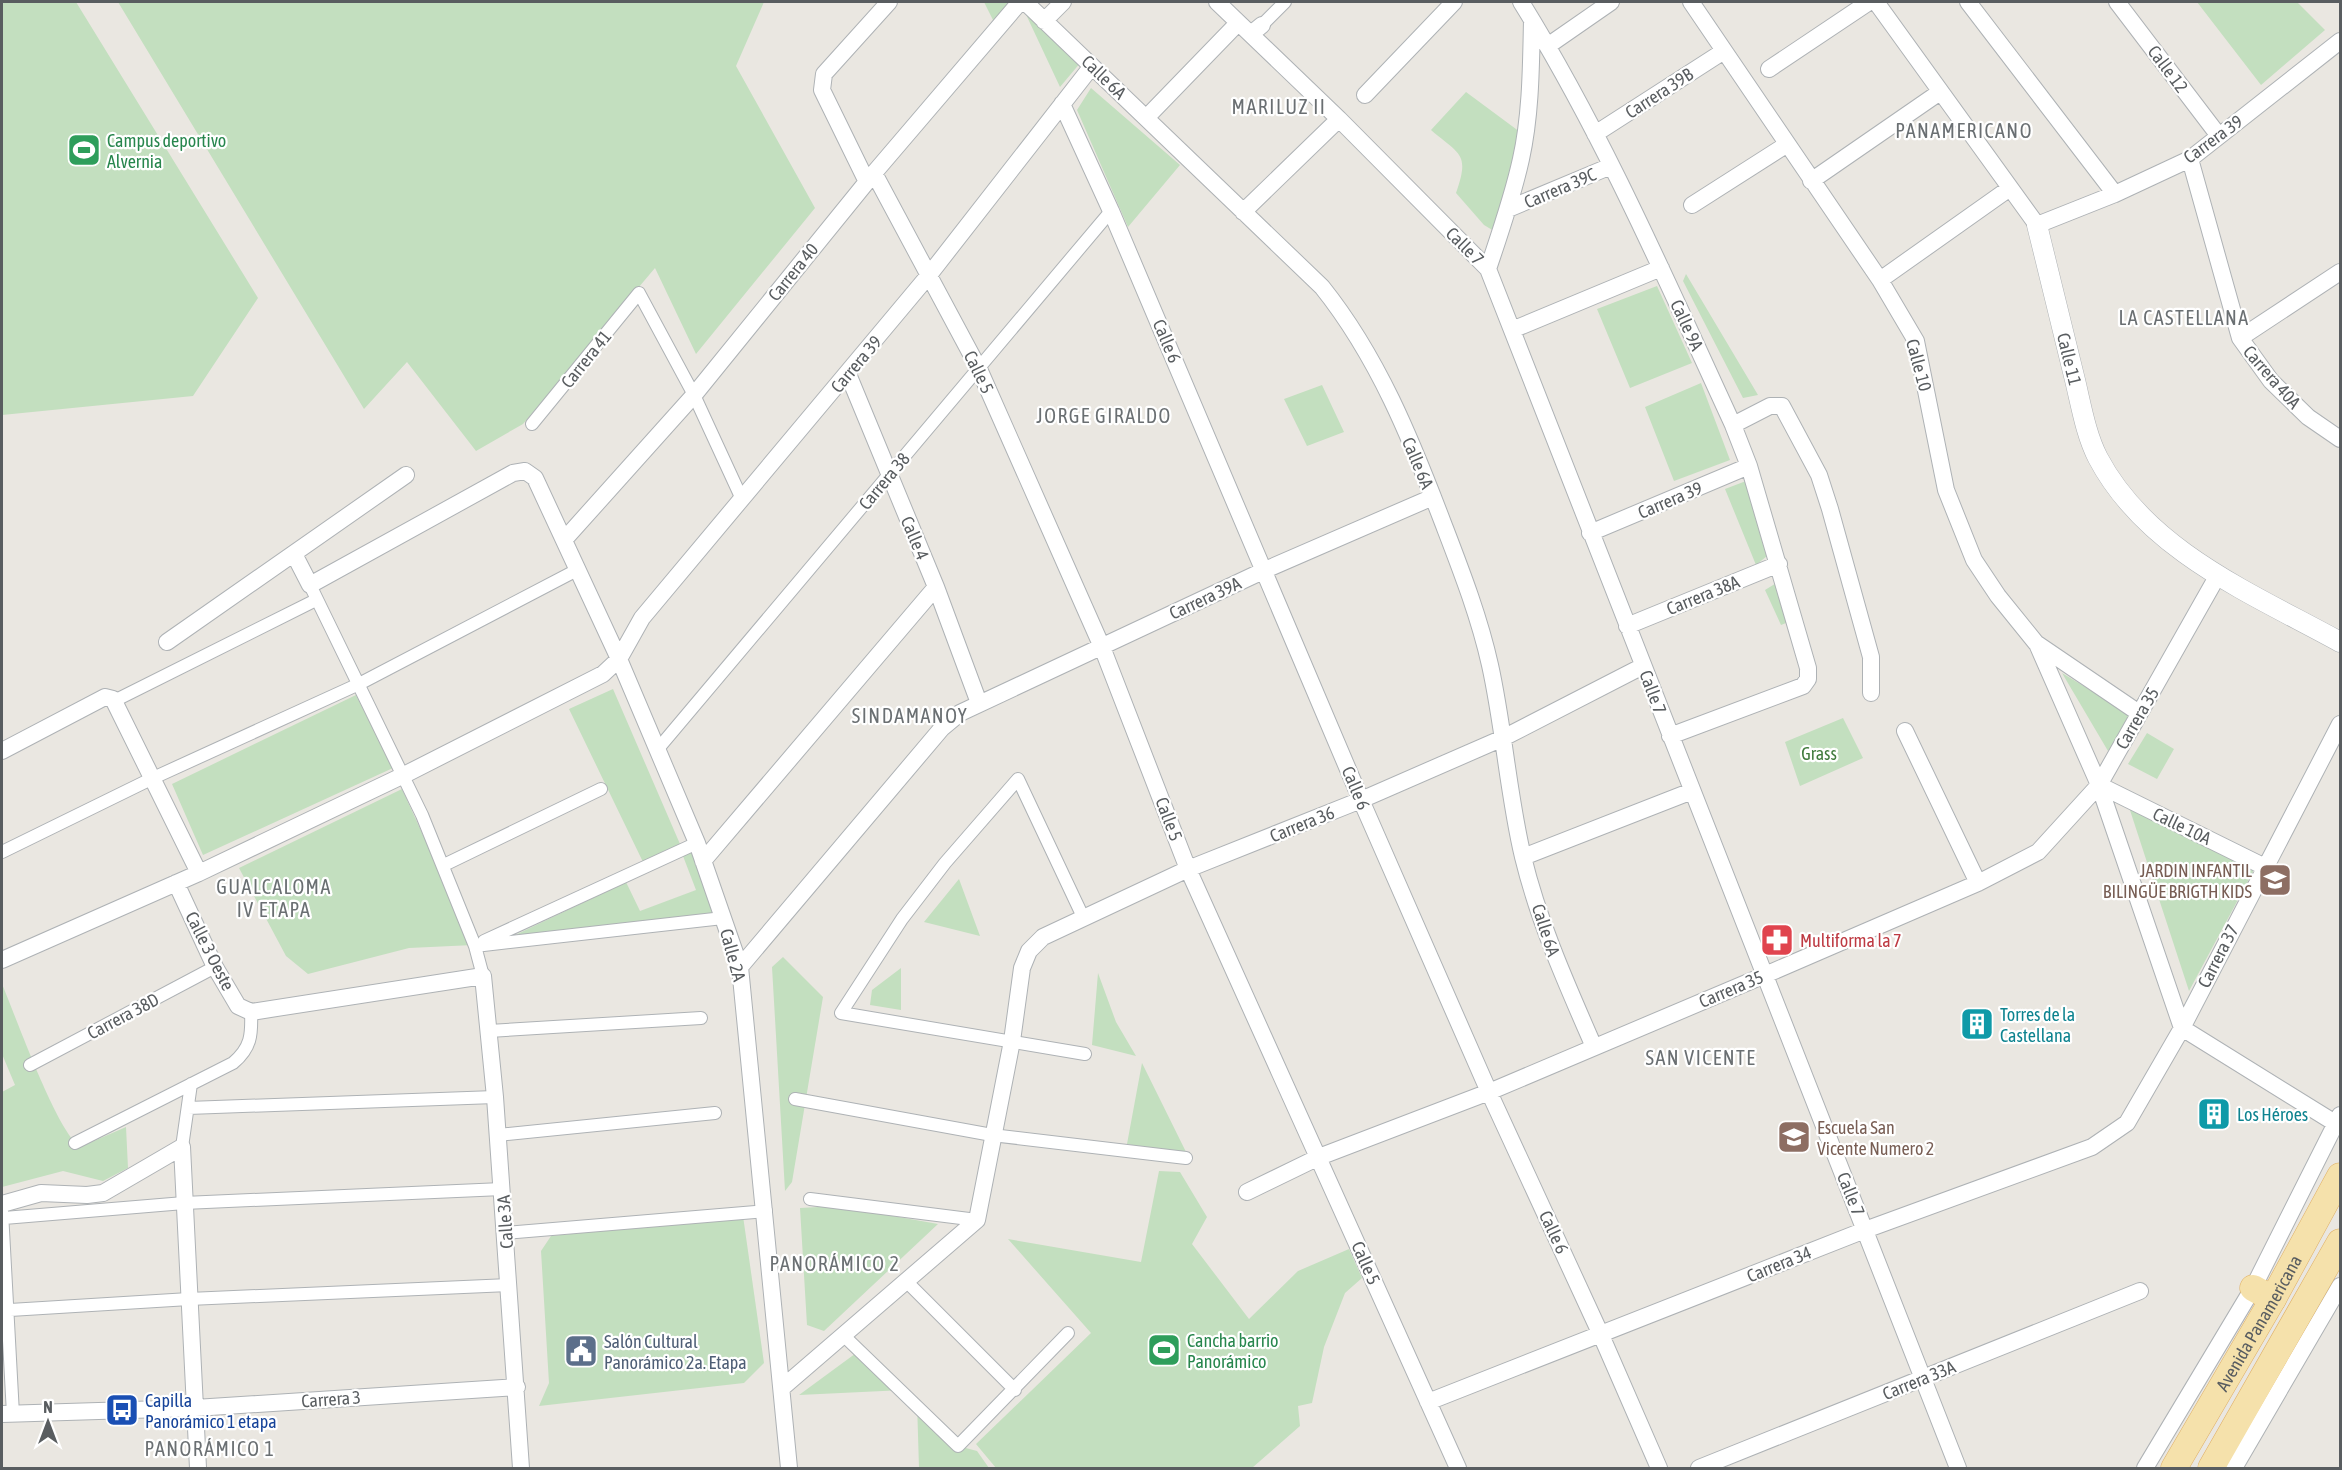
<svg xmlns="http://www.w3.org/2000/svg" width="2342" height="1470" font-family="'Asap Condensed',sans-serif">
  <rect width="100%" height="100%" fill="#eae7e1"/>
  <path fill="#c3dfbf" d="M2,2h74l182,296 -65,98 -191,19z
    M118,2h646l-28,64 79,142 -119,146 -41,-86 -132,156 -47,27 -69,-89 -43,47z
    M984,2h25l-15,20z
    M2197,2h100l28,28 -64,55z
    M1022,6l59,56 -21,25z
    M1091,88l89,77 -52,62 -51,-117z
    M1466,92l54,40 -21,102 -15,-9 -28,-32c14,-40 4,-38 -25,-63z
    M1686,274l72,121 -15,3 -60,-117z
    M1657,286l35,77 -62,25 -33,-79z
    M1701,383l29,77 -56,21 -29,-74z
    M1322,385l22,47 -37,14 -23,-47z
    M1746,481l21,75 -11,9 -31,-76z
    M1781,580l10,41 -10,4 -16,-35z
    M2062,673l73,44 -27,34z
    M613,689l67,155 -37,18 -74,-153z
    M356,695l37,73 -190,87 -31,-71z
    M1843,718l20,40 -63,28 -15,-44z
    M2147,733l27,16 -17,30 -29,-15z
    M402,789l71,156 -64,3 -101,26 -22,-18 -47,-88z
    M2127,801l128,67 -66,123z
    M692,848l26,66 -209,24 117,-56 14,29 56,-21 -13,-34z
    M959,879l21,57 -56,-14z
    M783,957l40,40 -31,185 -7,9 -13,-224z
    M901,968v42l-31,-5 2,-15z
    M1098,973l18,49 20,34 -44,-11z
    M2,984c14,33 54,146 78,163l46,-20 2,41 -25,13 -40,-10 -61,16v-95l13,-7 -13,-31z
    M1142,1063l46,93 -61,-12z
    M1159,1171l21,1 27,45 -15,27 57,75 49,-48 51,-22 13,29 -17,15 -21,54 -12,56 -14,3 2,20 -48,42h-256l-20,-24 115,-111 -83,-94 133,23z
    M837,1206l101,18 -114,107 -17,-6 -7,-117z
    M743,1216l21,147 -20,20 -205,23 10,-23 -8,-132 10,-15z
    M863,1348l41,42 -105,5z
    M917,1402l45,45 15,4 12,17h-70z"/>
  <g fill="none" stroke-linecap="round" stroke-linejoin="round">
    <defs>
      <path id="pedestrian" d="M1262,25l23,-23
        M532,424l107,-131 55,102 47,102
        M310,585l112,230 53,131 8,30
        M114,701l202,-101
        M657,750l454,-539
        M2,852l149,-73 208,-95 218,-114
        M444,865l157,-76
        M1084,919l-66,-140 -73,84 -43,56 -61,94 244,41
        M484,941l213,-98
        M475,946l248,-28
        M489,1031l212,-13
        M30,1065l185,-98
        M795,1099l197,36 194,23
        M188,1108l307,-11
        M498,1135l217,-22
        M75,1143l158,-80c18,-15 19,-28 18,-51
        M182,1147l9,-63
        M810,1199l167,21
        M2,1212l11,202
        M4,1218l180,-15 318,-14
        M505,1233l261,-22
        M906,1281l109,109
        M10,1310l179,-11 320,-14
        M843,1335l115,111 110,-113"/>
      <path id="minor" d="M1025,2l297,285c56,70 89,152 121,236 18,47 36,93 47,142 14,63 18,129 33,192 16,66 44,128 71,190
        M1217,2l122,117 149,150 470,1199
        M1521,2c83,134 146,280 212,423l16,41 59,202v11l-5,7 -133,50
        M1691,2l189,278 36,61 30,149 28,70 24,36 38,47 103,70
        M1876,2l161,223 78,-31 75,-35 150,-118
        M1968,2l147,192
        M2117,2l102,134
        M1044,21l19,-19
        M1251,34l11,-9
        M1549,45l62,-43
        M1769,69l100,-67
        M1365,95l89,-93
        M1062,104l49,107 250,589 128,292 112,243 58,133
        M1146,118l92,-95
        M1595,134l129,-83
        M2190,159l50,179 31,43 37,36 32,22
        M874,173l105,196 123,278 86,222 270,599
        M1811,181l129,-89
        M867,182l-45,-92 2,-16 65,-72
        M1692,205l94,-60
        M1508,209l103,-43
        M1243,212l96,-93
        M1488,269c12,-36 25,-73 33,-110 10,-45 10,-94 11,-139
        M1880,280l130,-92
        M1512,330l149,-62
        M2240,338l100,-66
        M848,374l88,213 43,116
        M1733,425l37,-19h12l37,69 11,34 41,148v36
        M1590,533l159,-67
        M564,540l130,-145 180,-222 146,-171
        M294,554l16,31 203,-112 12,-2 10,7 84,181 78,184 43,124 49,501
        M1627,626l152,-62
        M167,642l239,-167
        M2037,644l62,141 83,243 153,95
        M1905,731l73,152
        M2,751l103,-54 8,2 86,174
        M2099,785l166,82
        M1523,857l169,-66
        M703,861l233,-274
        M176,883l39,84 23,39 13,6 232,-36 12,121 26,371
        M2,960l197,-87 205,-98 199,-101 16,-15 23,-41 287,-343 163,-209
        M740,967l202,-239 18,-15 305,-143 168,-73
        M1247,1192l72,-35 170,-65 276,-117 213,-92 60,-31 61,-67 119,-210
        M2,1204l39,-11 46,2 16,-2 79,-46 16,321
        M782,1388l195,-168 35,-179 10,-73 7,-17 14,-14 145,-68 173,-69 142,-62 140,-72
        M1428,1402l437,-172 227,-83 35,-24 55,-95 158,-304
        M2,1414l193,-6 322,-21
        M1699,1468l441,-177
        M2145,1468l108,-180 87,-173
        M2234,1468l106,-182"/>
      <g id="tertiary">
        <path id="s1" d="M2037,225c13,51 25,103 38,155 6,25 11,55 23,78 49,93 155,136 242,184"/>
      </g>
      <g id="primary">
        <path d="M2253,1288l20,11"/>
        <path id="s2" d="M2174,1468l99,-169 67,-123"/>
        <path d="M2211,1468l129,-226"/>
      </g>
    </defs>
    <use href="#pedestrian" stroke="#aeb2b5" stroke-width="14"/>
    <use href="#minor" stroke="#aeb2b5" stroke-width="18"/>
    <use href="#tertiary" stroke="#aeb2b5" stroke-width="21"/>
    <use href="#primary" stroke="#dfaf64" stroke-width="27"/>
    <use href="#pedestrian" stroke="#fff" stroke-width="12"/>
    <use href="#minor" stroke="#fff" stroke-width="16"/>
    <use href="#tertiary" stroke="#fff" stroke-width="20"/>
    <use href="#primary" stroke="#f5e1ab" stroke-width="26"/>
  </g>
  <defs>
    <symbol id="stadium-square" viewBox="-11 -11 22 22"><rect x="-9" y="-9" width="18" height="18" rx="4" fill="#2e9e5b" stroke="#fff"/><path d="M0-5a6.5 5 0 1 0 0 10a6.5 5 0 1 0 0-10ZM-3.5-1.8h7v3.6h-7Z" fill="#fff"/></symbol>
    <symbol id="school-square" viewBox="-11 -11 22 22"><rect x="-9" y="-9" width="18" height="18" rx="4" fill="#8d6e63" stroke="#fff"/><path d="M0-5L7-2L0 1L-7-2ZM-4 1L0 2.5L4 1V4Q0 6-4 4Z" fill="#fff"/></symbol>
    <symbol id="pharmacy-square" viewBox="-11 -11 22 22"><rect x="-9" y="-9" width="18" height="18" rx="4" fill="#e0444e" stroke="#fff"/><path d="M-2-6h4v4h4v4h-4v4h-4v-4h-4v-4h4Z" fill="#fff"/></symbol>
    <symbol id="building-square" viewBox="-11 -11 22 22"><rect x="-9" y="-9" width="18" height="18" rx="4" fill="#0f9aa8" stroke="#fff"/><path d="M-4-6H4V6H1V3H-1V6H-4ZM-2.5-4.3h1.7v1.8h-1.7ZM.8-4.3h1.7v1.8H.8ZM-2.5-1h1.7V.8h-1.7ZM.8-1h1.7V.8H.8Z" fill="#fff"/></symbol>
    <symbol id="civic-square" viewBox="-11 -11 22 22"><rect x="-9" y="-9" width="18" height="18" rx="4" fill="#5c6f8a" stroke="#fff"/><path d="M-.6-6.5H3V-4.5H.6V-3L4-1V1h2V6H-6V1h2V-1L-.6-3ZM-1.2 2.5V6h2.4V2.5Z" fill="#fff"/></symbol>
    <symbol id="bus-square" viewBox="-11 -11 22 22"><rect x="-9" y="-9" width="18" height="18" rx="4" fill="#1a4fb4" stroke="#fff"/><path d="M-5-6H5V4H4V6H2V4H-2V6H-4V4H-5ZM-3.5-4V0h7V-4ZM-3.5 1.2v1.5H-2V1.2ZM2 1.2v1.5H3.5V1.2Z" fill="#fff"/></symbol>
  </defs>
  <g fill-rule="evenodd">
    <use href="#stadium-square" x="65" y="131" width="38" height="38"/>
    <use href="#school-square" x="2256" y="861" width="38" height="38"/>
    <use href="#pharmacy-square" x="1758" y="921" width="38" height="38"/>
    <use href="#building-square" x="1958" y="1005" width="38" height="38"/>
    <use href="#building-square" x="2195" y="1095" width="38" height="38"/>
    <use href="#school-square" x="1775" y="1118" width="38" height="38"/>
    <use href="#stadium-square" x="1145" y="1331" width="38" height="38"/>
    <use href="#civic-square" x="562" y="1332" width="38" height="38"/>
    <use href="#bus-square" x="103" y="1391" width="38" height="38"/>
  </g>
  <g text-anchor="middle" dominant-baseline="central" stroke-width="4.5" stroke-linejoin="round" paint-order="stroke">
    <g font-size="18" fill="#595d60" stroke="#fff">
      <text transform="translate(2168 69) rotate(53)">Calle 12</text>
      <text transform="translate(1104 77) rotate(44)">Calle 6A</text>
      <text transform="translate(1659 93) rotate(-33)">Carrera 39B</text>
      <text transform="translate(2213 139) rotate(-36)">Carrera 39</text>
      <text transform="translate(1560 188) rotate(-23)">Carrera 39C</text>
      <text transform="translate(1465 246) rotate(45)">Calle 7</text>
      <text transform="translate(793 272) rotate(-51)">Carrera 40</text>
      <text transform="translate(1687 325) rotate(65)">Calle 9A</text>
      <text transform="translate(1167 341) rotate(67)">Calle 6</text>
      <text transform="translate(586 359) rotate(-51)">Carrera 41</text>
      <text stroke="none"><textPath href="#s1" startOffset="138">Calle 11</textPath></text>
      <text transform="translate(856 364) rotate(-50)">Carrera 39</text>
      <text transform="translate(1919 365) rotate(75)">Calle 10</text>
      <text transform="translate(979 372) rotate(64)">Calle 5</text>
      <text transform="translate(2272 377) rotate(49)">Carrera 40A</text>
      <text transform="translate(1418 463) rotate(67)">Calle 6A</text>
      <text transform="translate(884 481) rotate(-50)">Carrera 38</text>
      <text transform="translate(1670 500) rotate(-23)">Carrera 39</text>
      <text transform="translate(915 538) rotate(67)">Calle 4</text>
      <text transform="translate(1703 595) rotate(-22)">Carrera 38A</text>
      <text transform="translate(1205 598) rotate(-25)">Carrera 39A</text>
      <text transform="translate(1653 692) rotate(69)">Calle 7</text>
      <text transform="translate(2137 718) rotate(-60)">Carrera 35</text>
      <text transform="translate(1356 788) rotate(67)">Calle 6</text>
      <text transform="translate(1169 819) rotate(69)">Calle 5</text>
      <text transform="translate(1302 824) rotate(-22)">Carrera 36</text>
      <text transform="translate(2182 826) rotate(26)">Calle 10A</text>
      <text transform="translate(1546 930) rotate(72)">Calle 6A</text>
      <text transform="translate(210 951) rotate(63)">Calle 3 Oeste</text>
      <text transform="translate(733 955) rotate(75)">Calle 2A</text>
      <text transform="translate(2218 956) rotate(-63)">Carrera 37</text>
      <text transform="translate(1731 989) rotate(-23)">Carrera 35</text>
      <text transform="translate(123 1016) rotate(-28)">Carrera 38D</text>
      <text transform="translate(1851 1194) rotate(68)">Calle 7</text>
      <text transform="translate(505 1222) rotate(-94)">Calle 3A</text>
      <text transform="translate(1554 1232) rotate(65)">Calle 6</text>
      <text transform="translate(1366 1263) rotate(66)">Calle 5</text>
      <text transform="translate(1779 1264) rotate(-22)">Carrera 34</text>
      <text stroke="none"><textPath href="#s2" startOffset="168">Avenida Panamericana</textPath></text>
      <text transform="translate(1919 1380) rotate(-22)">Carrera 33A</text>
      <text transform="translate(331 1399) rotate(-4)">Carrera 3</text>
    </g>
    <g font-size="18" fill="#27864d" stroke="#fff" text-anchor="start">
      <text x="107" y="140">Campus deportivo<tspan x="107" dy="21">Alvernia</tspan></text>
      <text x="1187" y="1340">Cancha barrio<tspan x="1187" dy="21">Panorámico</tspan></text>
    </g>
    <g font-size="18" fill="#417b3d" stroke="#fff">
      <text x="1819" y="753">Grass</text>
    </g>
    <g font-size="18" fill="#785e54" stroke="#fff" text-anchor="end">
      <text x="2252" y="870">JARDIN INFANTIL<tspan x="2252" dy="21">BILINGÜE BRIGTH KIDS</tspan></text>
      <text x="1817" y="1127" text-anchor="start">Escuela San<tspan x="1817" dy="21">Vicente Numero 2</tspan></text>
    </g>
    <g font-size="18" fill="#be3a42" stroke="#fff" text-anchor="start">
      <text x="1800" y="940">Multiforma la 7</text>
    </g>
    <g font-size="18" fill="#0d838f" stroke="#fff" text-anchor="start">
      <text x="2000" y="1014">Torres de la<tspan x="2000" dy="21">Castellana</tspan></text>
      <text x="2237" y="1114">Los Héroes</text>
    </g>
    <g font-size="18" fill="#4e5e75" stroke="#fff" text-anchor="start">
      <text x="604" y="1341">Salón Cultural<tspan x="604" dy="21">Panorámico 2a. Etapa</tspan></text>
    </g>
    <g font-size="18" fill="#164399" stroke="#fff" text-anchor="start">
      <text x="145" y="1400">Capilla<tspan x="145" dy="21">Panorámico 1 etapa</tspan></text>
    </g>
    <g font-size="20" letter-spacing="1.5" fill="#6a6f72" stroke="#fff">
      <text x="1279" y="106">MARILUZ II</text>
      <text x="1964" y="130">PANAMERICANO</text>
      <text x="2184" y="317">LA CASTELLANA</text>
      <text x="1104" y="415">JORGE GIRALDO</text>
      <text x="910" y="715">SINDAMANOY</text>
      <text x="274" y="886">GUALCALOMA<tspan x="274" dy="23">IV ETAPA</tspan></text>
      <text x="1701" y="1057">SAN VICENTE</text>
      <text x="835" y="1263">PANORÁMICO 2</text>
      <text x="210" y="1448">PANORÁMICO 1</text>
    </g>
  </g>
  <rect width="2342" height="1470" fill="none" stroke="#595d60" stroke-width="6"/>
  <g transform="translate(48 1422)" stroke="#ffffff" stroke-width="4.5" paint-order="stroke">
  <path d="M0-4.5L10 22L0 15L-10 22Z" fill="#595d60"/>
  <text y="-9" font-size="16" font-weight="bold" text-anchor="middle" fill="#595d60">N</text>
  </g>
</svg>
